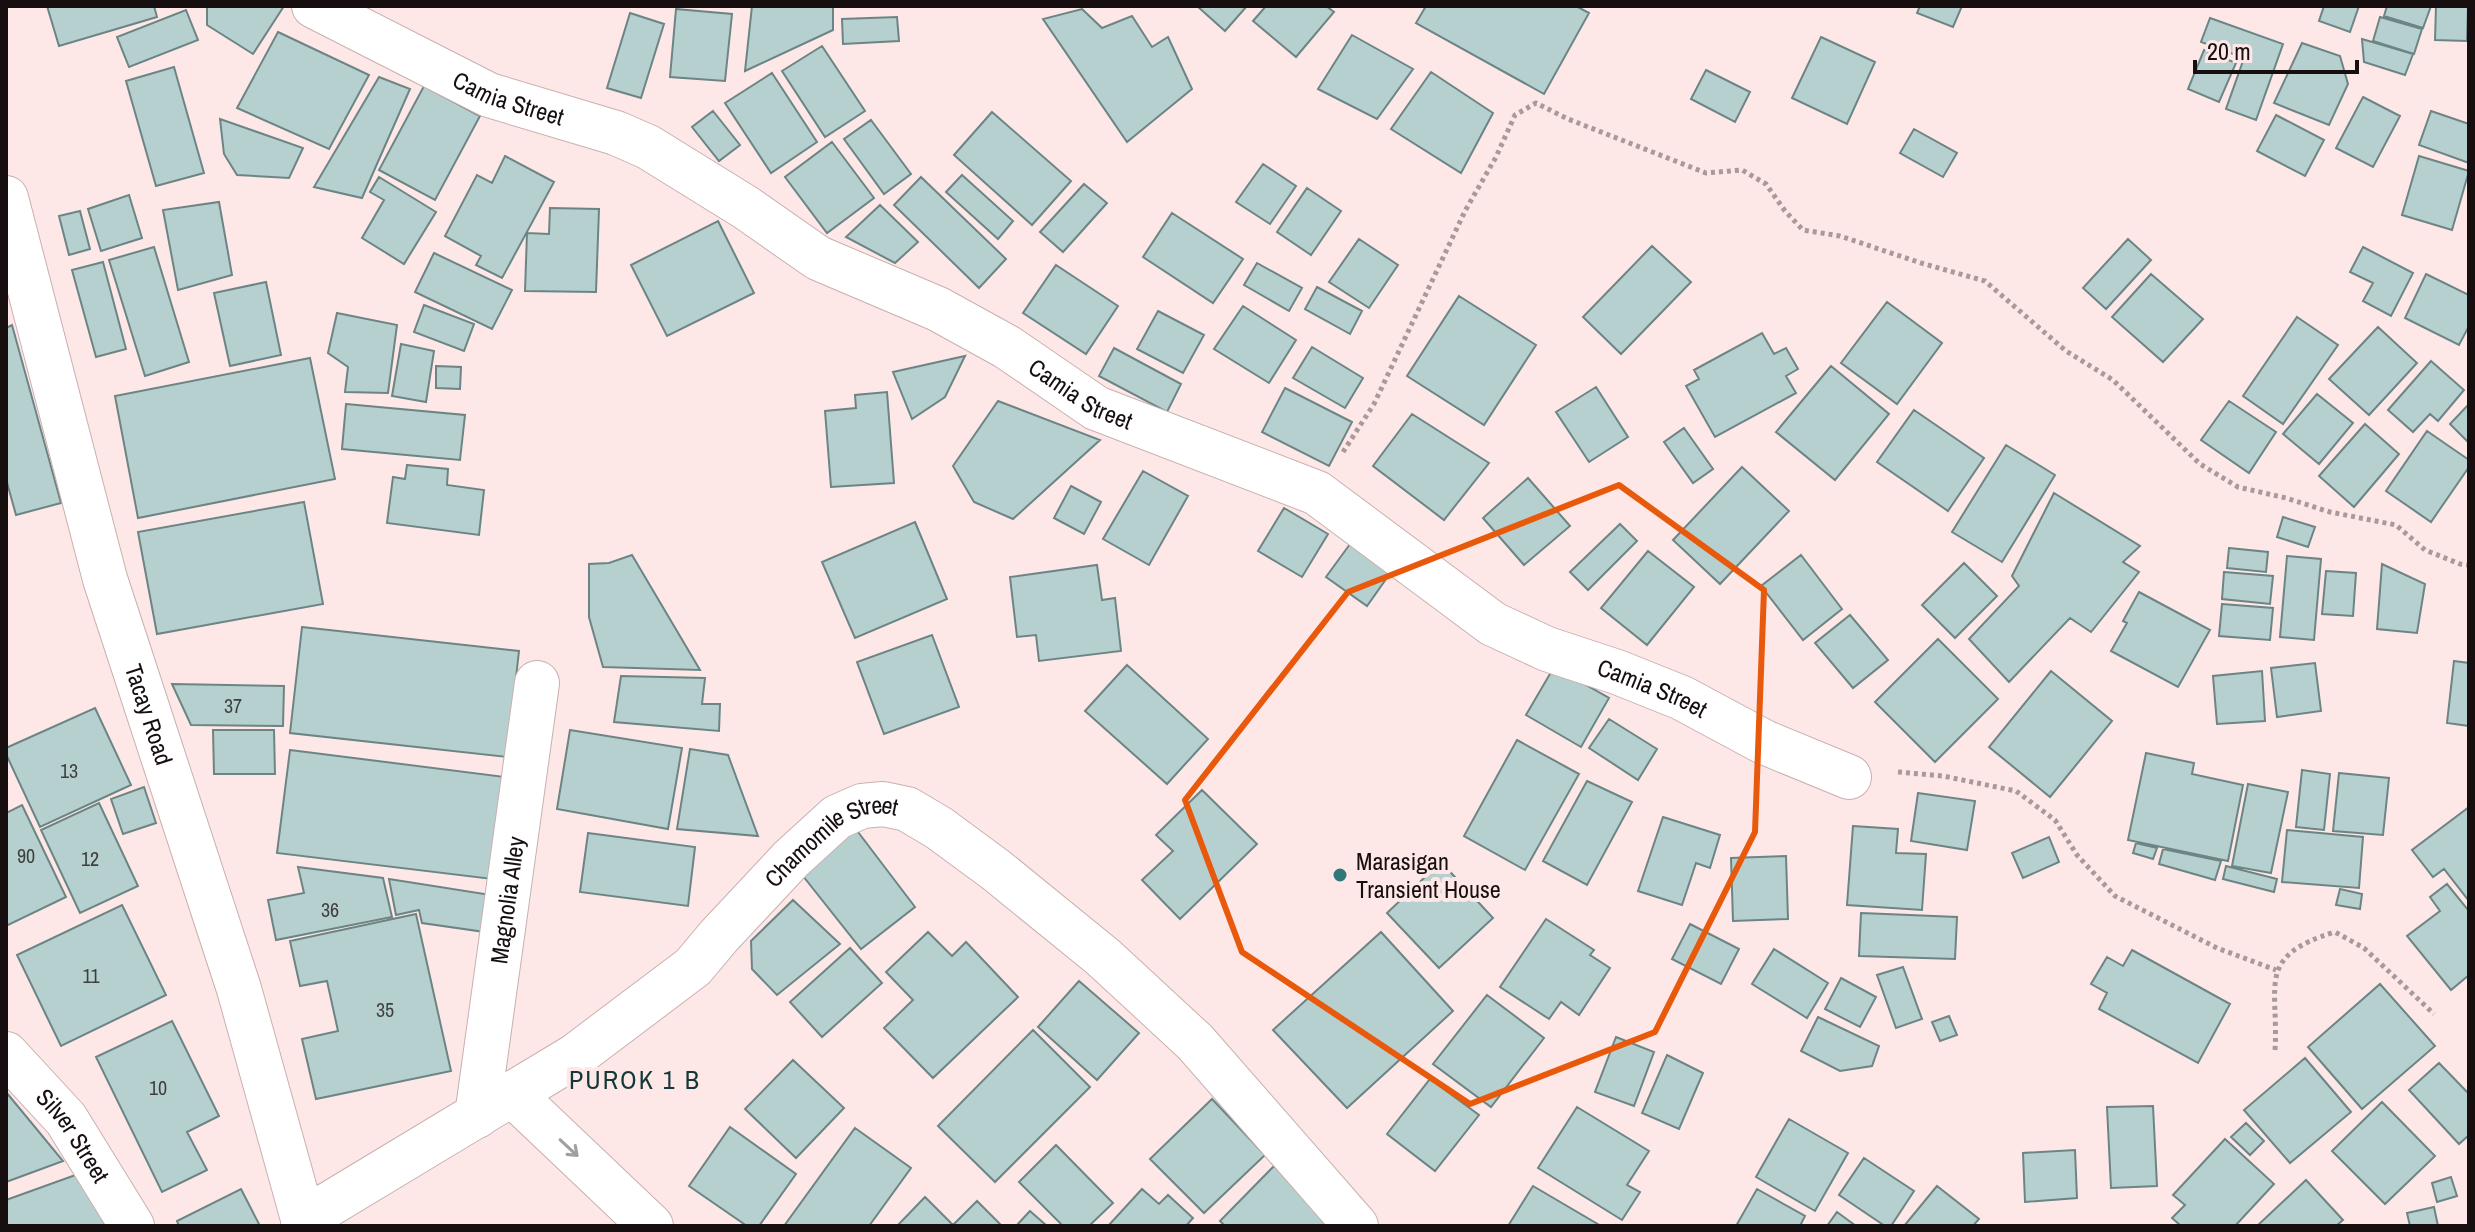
<svg xmlns="http://www.w3.org/2000/svg" width="2475" height="1232" font-family="'Archivo Narrow',sans-serif">
  <rect width="100%" height="100%" fill="#fde8e7"/>
  <path fill="#b6d0d0" stroke="#6c8584" stroke-width="2" d="M47,6h107l3,11 -98,29z
    M207,6h77l-31,48 -46,-29z
    M752,6h81v24l-88,41z
    M1197,6h50l-22,25z
    M1266,6h60l8,6 -38,45 -43,-36z
    M1426,6h150l13,7 -45,81 -128,-71z
    M1920,6h42l-9,21 -36,-14z
    M2324,6h35l-9,26 -31,-11z
    M2387,6h44l-8,22 -39,-12z
    M2436,6h32l-1,35 -32,-1z
    M676,9l56,5 -7,67 -55,-4z
    M1082,9l20,19 30,-12 20,31 16,-10 24,52 -65,53 -84,-123z
    M186,10l12,30 -69,27 -12,-30z
    M630,13l34,11 -23,74 -34,-10z
    M897,17l2,24 -56,3 -1,-25z
    M2380,17l42,12 -8,25 -41,-13z
    M2210,18l73,26 -27,76 -30,-11 18,-51 -43,-16z
    M278,32l91,43 -40,74 -92,-41z
    M1352,35l61,34 -36,50 -59,-30z
    M1821,37l54,25 -28,62 -55,-26z
    M2362,39l51,15 -8,21 -41,-13z
    M2302,43l38,13 8,28 -19,41 -55,-22z
    M822,46l43,65 -40,26 -43,-66z
    M2204,50l32,13 -17,39 -31,-13z
    M174,67l30,106 -48,13 -30,-105z
    M1706,70l44,22 -15,30 -44,-23z
    M1431,72l62,41 -32,60 -70,-44z
    M772,73l45,69 -46,31 -46,-70z
    M379,77l31,12 -48,109 -48,-11z
    M424,86l56,30 -45,84 -56,-30z
    M2363,97l37,19 -27,51 -37,-19z
    M713,111l27,34 -21,16 -27,-34z
    M2431,111l38,13v39l-50,-18z
    M992,112l79,69 -39,44 -78,-70z
    M2276,115l48,25 -19,36 -48,-25z
    M220,119l83,29 -14,30 -52,-3 -13,-21z
    M871,120l40,54 -27,20 -40,-55z
    M1914,129l43,24 -14,24 -43,-24z
    M832,142l42,56 -47,35 -42,-56z
    M505,156l49,26 -52,96 -26,-13 5,-9 -36,-20 32,-61 15,8z
    M2419,156l50,15 -17,59 -50,-15z
    M1263,164l33,22 -26,38 -34,-22z
    M962,175l51,46 -15,18 -52,-47z
    M379,177l57,35 -32,52 -42,-26 22,-38 -14,-8z
    M921,177l85,82 -27,29 -85,-83z
    M1084,184l23,19 -44,49 -23,-20z
    M1307,188l34,23 -30,44 -34,-23z
    M129,195l13,43 -41,13 -13,-42z
    M219,202l13,73 -54,15 -15,-80z
    M880,205l38,37 -23,21 -49,-26z
    M550,208l49,1 -3,83 -71,-1 2,-58 22,1z
    M80,211l10,38 -21,6 -10,-39z
    M1172,213l71,46 -30,44 -70,-46z
    M718,221l36,72 -87,43 -36,-71z
    M1359,239l39,26 -29,43 -40,-26z
    M2128,239l23,21 -45,49 -23,-21z
    M1652,246l39,36 -70,72 -38,-37z
    M154,247l35,115 -44,14 -36,-116z
    M2363,247l50,26 -22,43 -28,-15 10,-18 -23,-11z
    M434,253l78,37 -20,39 -77,-37z
    M103,262l23,87 -30,8 -24,-87z
    M1257,263l45,25 -13,23 -45,-26z
    M1056,265l62,41 -32,48 -63,-41z
    M2151,274l52,45 -40,43 -51,-45z
    M2426,274l43,21v31l-10,19 -54,-27z
    M266,282l15,73 -51,11 -16,-73z
    M1317,287l45,24 -12,23 -45,-25z
    M1459,296l77,49 -52,80 -77,-49z
    M1887,302l55,41 -45,61 -56,-41z
    M424,305l50,19 -10,27 -50,-19z
    M1243,306l53,34 -27,43 -55,-34z
    M1158,311l46,24 -21,38 -46,-24z
    M337,313l60,12 -9,68 -43,-1 3,-25 -20,-14z
    M2297,317l41,28 -55,79 -40,-28z
    M12,325l49,178 -45,12 -10,-36v-151z
    M2378,327l39,36 -48,52 -40,-36z
    M1762,333l12,21 12,-6 12,21 -12,7 10,17 -81,44 -29,-51 13,-7 -5,-9z
    M401,344l33,7 -8,51 -34,-6z
    M1312,347l51,31 -18,30 -52,-30z
    M1114,348l67,36 -14,28 -68,-36z
    M965,356l-20,41 -33,22 -19,-47z
    M310,358l25,121 -197,39 -23,-122z
    M2431,361l33,29 -26,31 -8,-7 -17,18 -25,-22z
    M436,366l25,1 -1,22 -24,-1z
    M1831,366l58,48 -54,66 -59,-48z
    M1596,387l32,50 -39,25 -33,-50z
    M1285,388l67,34 -23,44 -67,-34z
    M887,392l7,91 -63,4 -6,-76 31,-3 -1,-13z
    M2317,394l36,29 -34,41 -36,-30z
    M998,401l102,39 -87,79 -39,-17 -21,-36z
    M2229,401l47,31 -27,41 -48,-33z
    M346,404l119,11 -5,45 -118,-11z
    M2469,404v39l-19,-19z
    M1914,410l70,48 -36,53 -71,-49z
    M1412,414l77,49 -45,57 -71,-54z
    M2365,424l34,30 -45,53 -35,-31z
    M1684,428l29,41 -20,14 -29,-41z
    M2427,431l42,29v7l-38,55 -45,-31z
    M2006,445l49,30 -53,87 -50,-30z
    M407,465l41,4 -1,16 37,5 -5,45 -92,-12 6,-46 12,2z
    M1742,467l47,44 -69,73 -47,-44z
    M1143,471l45,25 -39,69 -46,-26z
    M1528,478l42,48 -46,39 -41,-47z
    M1071,486l30,16 -17,32 -30,-16z
    M2054,493l86,53 -17,16 16,10 -48,60 -21,-14 -61,64 -40,-43 50,-53 -7,-10z
    M304,502l19,102 -166,30 -19,-102z
    M1284,508l44,26 -26,43 -44,-26z
    M2283,517l32,10 -7,20 -31,-10z
    M915,522l32,77 -92,39 -33,-76z
    M1620,524l17,17 -49,49 -18,-18z
    M1350,544l41,28 -24,34 -41,-29z
    M2229,548l39,4 -2,20 -39,-4z
    M1648,551l46,36 -47,58 -46,-37z
    M632,555l68,115 -97,-3 -14,-50v-53l20,-1z
    M1801,555l41,54 -39,31 -42,-54z
    M2287,556l34,3 -7,81 -34,-3z
    M1964,563l33,33 -42,42 -33,-33z
    M2382,564l43,20 -8,49 -40,-4z
    M1097,565l5,35 13,-2 6,53 -82,10 -3,-26 -19,2 -7,-60z
    M2326,571l30,2 -3,43 -31,-2z
    M2224,572l49,4 -3,28 -48,-5z
    M2139,592l71,38 -32,57 -67,-36 16,-28 -4,-2z
    M2222,604l51,4 -3,32 -51,-4z
    M1850,615l38,45 -35,28 -38,-45z
    M302,627l217,24 -12,106 -217,-24z
    M932,635l27,72 -75,27 -27,-72z
    M1938,639l60,60 -63,63 -60,-60z
    M2454,661l15,2v63l-22,-3z
    M2315,663l6,48 -44,6 -6,-49z
    M1127,665l81,74 -41,45 -82,-73z
    M1554,667l55,31 -28,49 -55,-32z
    M2051,671l61,50 -62,76 -61,-50z
    M2262,671l3,50 -48,3 -4,-48z
    M621,676l84,2 -3,26h18l-1,27 -105,-9z
    M172,684l112,2 -1,40 -92,-1z
    M95,708l36,77 -91,42 -34,-73v-6z
    M1609,719l48,30 -19,31 -49,-32z
    M213,730h61l1,44h-61z
    M570,730l112,18 -14,81 -111,-20z
    M1517,740l62,34 -54,96 -61,-34z
    M690,749l38,6 30,81 -81,-7z
    M290,750l215,27 -13,102 -215,-26z
    M2146,753l48,10 -2,11 51,11 -15,76 -100,-21z
    M2302,770l28,4 -6,56 -28,-3z
    M2339,773l50,5 -6,57 -50,-4z
    M1587,781l45,21 -45,83 -44,-24z
    M2248,784l40,8 -17,81 -39,-7z
    M144,787l12,36 -33,11 -12,-35z
    M1202,790l55,54 -77,75 -38,-39 31,-29 -17,-16z
    M1918,793l57,8 -8,49 -56,-9z
    M99,803l39,83 -58,27 -39,-83z
    M22,805l44,92 -60,29v-113z
    M2469,807v94l-25,-32 -11,8 -21,-27z
    M1663,817l57,18 -10,33 -14,-5 -14,42 -44,-14z
    M1853,826l45,3 -2,24 30,1 -4,56 -75,-5z
    M855,828l60,79 -54,42 -62,-78z
    M2287,830l76,7 -4,51 -77,-6z
    M588,833l107,14 -7,59 -108,-14z
    M2049,837l10,25 -36,16 -11,-25z
    M2136,843l21,5 -4,11 -20,-6z
    M2163,849l58,12 -6,19 -56,-16z
    M1786,856l2,63 -55,2 -2,-63z
    M1441,862l52,56 -54,50 -52,-55z
    M2226,866l51,13 -3,13 -51,-13z
    M298,867l85,11 9,39 -116,23 -8,-40 36,-7z
    M389,879l102,16 -6,37 -63,-9 -3,-13 -23,5z
    M2447,884l22,27v64l-18,15 -44,-54 33,-25 -10,-14z
    M2340,889l22,5 -2,15 -24,-4z
    M793,900l47,44 -63,51 -25,-26 -1,-28z
    M122,905l44,90 -105,51 -44,-91z
    M1861,913l96,4 -2,42 -96,-3z
    M416,914l35,157 -135,28 -14,-60 36,-8 -11,-50 -27,5 -10,-45z
    M1546,919l48,31 -4,5 20,13 -31,47 -18,-13 -12,17 -49,-32z
    M1690,924l49,25 -18,35 -49,-25z
    M928,932l24,24 14,-14 52,55 -85,81 -49,-50 29,-28 -27,-28z
    M1381,932l72,79 -106,97 -74,-78z
    M850,948l32,35 -60,54 -32,-35z
    M1774,949l54,34 -21,35 -55,-34z
    M2132,950l98,54 -32,59 -99,-54 8,-16 -16,-9 16,-27 16,9z
    M1903,967l19,52 -26,9 -19,-53z
    M1841,978l35,19 -16,30 -35,-18z
    M1079,981l60,52 -42,47 -59,-53z
    M2380,984l55,62 -73,63 -54,-62z
    M1487,995l57,43 -53,69 -58,-43z
    M1949,1016l8,19 -17,6 -8,-19z
    M1818,1017l61,29 -7,20 -32,5 -39,-20z
    M172,1021l47,95 -32,16 20,38 -45,22 -66,-135z
    M1033,1030l57,57 -95,95 -57,-56z
    M1616,1037l38,15 -20,54 -39,-14z
    M1667,1055l36,18 -24,56 -37,-16z
    M2305,1058l46,54 -61,51 -46,-53z
    M793,1060l51,48 -48,50 -51,-49z
    M2439,1063l30,31v41l-10,9 -50,-54z
    M1430,1079l49,36 -44,56 -48,-37z
    M6,1092l57,69 -57,21z
    M1212,1099l53,56 -61,58 -54,-54z
    M2382,1102l53,54 -50,48 -53,-53z
    M2153,1106l4,80 -46,2 -4,-81z
    M1577,1107l72,44 -22,34 13,7 -18,28 -84,-52z
    M1789,1119l59,34 -33,58 -59,-34z
    M2246,1123l18,18 -14,14 -19,-18z
    M730,1127l66,47 -37,52h-12l-58,-40z
    M855,1128l56,40 -42,58h-85z
    M2225,1139l49,45 -39,42h-54l-9,-8 13,-13 -12,-10z
    M1056,1145l57,58 -24,23h-26l-44,-44z
    M2075,1150l2,48 -52,4 -2,-49z
    M1864,1158l50,33 -23,35h-6l-46,-31z
    M1274,1166l61,59 -1,1h-109l-5,-5z
    M81,1173l25,53h-100v-26z
    M2451,1177l6,19 -20,6 -5,-19z
    M2306,1180l37,40 -7,6h-79z
    M1533,1186l68,40h-93z
    M1937,1186l42,33 -6,7h-69z
    M241,1189l19,37h-81l-2,-5z
    M1142,1189l17,15 9,-9 25,23 -7,8h-78z
    M1757,1189l48,27 -5,10h-64z
    M925,1197l28,28 24,-24 23,23 -2,2h-101z
    M2434,1207l4,19h-28l-3,-13z
    M1030,1211l17,15h-31z
    M1837,1212l19,14h-29z"/>
  <g fill="none" stroke-linecap="round" stroke-linejoin="round">
    <defs>
      <g id="street">
        <path id="s1" d="M314,6l175,89 127,38 32,14 97,60 73,51 120,51 69,38 89,61 221,85 176,131 54,25 70,23 65,26 82,44 85,35"/>
        <path id="s2" d="M6,1054l60,65 66,107"/>
        <path d="M512,1094l139,132"/>
        <path id="s3" d="M477,1116l60,-433"/>
        <path id="s4" d="M303,1220l272,-164 118,-89 26,-31 72,-77 46,-42 25,-11 21,-2 24,5 32,19 57,42 107,87 92,85 161,184"/>
      </g>
      <g id="secondary">
        <path id="s5" d="M6,198l99,381 134,410 66,237"/>
      </g>
    </defs>
    <use href="#street" stroke="#c9b0af" stroke-width="46"/>
    <use href="#secondary" stroke="#c9b0af" stroke-width="46"/>
    <path stroke="#a99998" stroke-width="5" stroke-dasharray="4 4" stroke-linecap="butt" d="M1343,452l31,-48 91,-193 31,-54 19,-42 21,-12 32,16 138,54 36,-3 24,14 19,27 18,19 37,6 81,27 64,18 81,70 47,29 87,84 38,23 48,11 44,14 66,13 29,25 35,14 9,1
      M1898,772l45,4 73,15 39,29 22,35 38,41 102,52 59,22
      M2275,1050c4,-65 -20,-94 60,-118l29,16 70,66"/>
    <use href="#street" stroke="#fff" stroke-width="44"/>
    <use href="#secondary" stroke="#fff" stroke-width="44"/>
  </g>
  <defs><path id="oneway-shaft" d="M-6 0H5M1.5-3L5.5 0L1.5 3" fill="none" stroke-width="1.6" stroke-linecap="round" stroke-linejoin="round" transform="scale(2)"/></defs>
  <use stroke="#a29f9f" href="#oneway-shaft" transform="translate(569 1148) rotate(43)"/>
  <path fill="none" stroke="#e8590c" stroke-width="6" stroke-linejoin="round" d="M1619,485l145,105 -9,242 -100,200 -185,72 -228,-152 -57,-152 163,-208z"/>
  <circle fill="#2f7879" stroke="#fde8e7" stroke-width="3" cx="1340" cy="875" r="8"/>
  <g text-anchor="middle" dominant-baseline="central" stroke-width="8" stroke-linejoin="round" paint-order="stroke">
    <g font-size="20" fill="#3f3f3f">
      <text x="233" y="705">37</text>
      <text x="69" y="770">13</text>
      <text x="26" y="855">90</text>
      <text x="90" y="858">12</text>
      <text x="330" y="909">36</text>
      <text x="91" y="975">11</text>
      <text x="385" y="1009">35</text>
      <text x="158" y="1087">10</text>
    </g>
    <g font-size="24" fill="#170f0f" stroke="#fde8e7">
      <text stroke="none"><textPath href="#s1" startOffset="216">Camia Street</textPath></text>
      <text stroke="none"><textPath href="#s1" startOffset="864">Camia Street</textPath></text>
      <text stroke="none"><textPath href="#s1" startOffset="1512">Camia Street</textPath></text>
      <text stroke="none"><textPath href="#s5" startOffset="536">Tacay Road</textPath></text>
      <text stroke="none"><textPath href="#s4" startOffset="658">Chamomile Street</textPath></text>
      <text stroke="none"><textPath href="#s3" startOffset="218">Magnolia Alley</textPath></text>
      <text stroke="none"><textPath href="#s2" startOffset="106">Silver Street</textPath></text>
    </g>
    <g font-size="24" fill="#170f0f" stroke="#fde8e7" text-anchor="start">
      <text x="1356" y="861">Marasigan<tspan x="1356" dy="28">Transient House</tspan></text>
    </g>
    <g font-size="26" letter-spacing="2" fill="#143737" stroke="#fde8e7">
      <text x="635" y="1079">PUROK 1 B</text>
    </g>
  </g>
  <rect width="2475" height="1232" fill="none" stroke="#170f0f" stroke-width="16"/>
  <path d="M2195 60v12h162v-12" fill="none" stroke="#170f0f" stroke-width="4"/>
  <text x="2207" y="60" font-size="24" fill="#170f0f" stroke="#fde8e7" stroke-width="6" paint-order="stroke">20 m</text>
</svg>
